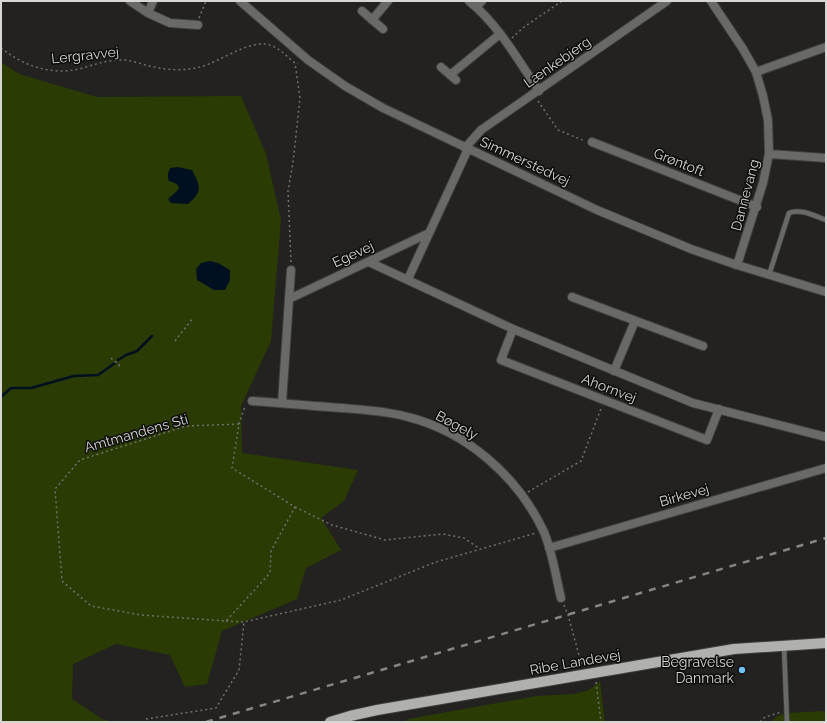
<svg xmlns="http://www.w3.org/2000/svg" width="827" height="723" font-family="Raleway,sans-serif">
  <rect width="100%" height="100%" fill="#232220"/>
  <path fill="#2a3b03" d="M1,62l18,12 78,23 144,-1 25,58 15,66 -10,121 -30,65 1,47 116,17 -14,31 -23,17 20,32 -35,18 -9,31 -75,32 -15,53 -22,3 -15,-32 -54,-11 -43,20 -1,35 30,20 10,3h-111z
    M600,681l5,41h-200l3,-3 129,-23 38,-2 14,-4z
    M826,711v11h-55l6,-6 10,-3z"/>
  <path fill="#001021" d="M178,167l14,3c8,15 11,22 -4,34l-17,-1 -3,-4 9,-8 2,-3 -2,-4 -8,-3c-2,-5 -1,-8 1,-13z
    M210,261l8,2 12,7v10l-5,10h-11l-17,-10 -1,-11 5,-6z"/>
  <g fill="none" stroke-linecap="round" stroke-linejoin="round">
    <path stroke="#001021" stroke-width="2.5" d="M118,360l8,-5 11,-4 15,-15
      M1,397l10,-9h20l43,-12 24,-1 17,-12"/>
    <defs>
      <path id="service" d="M769,275l20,-62c11,-5 26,3 37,7
        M784,646l3,76"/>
      <path id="minor" d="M130,1l18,12 22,10 28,2
        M469,1c29,23 49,59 70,90
        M711,1l32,48 13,23 7,24 5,24 1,34 -6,29 -26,82
        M476,7l6,-6
        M362,11l21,18
        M148,13l5,-12
        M372,20l16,-19
        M441,67l15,13
        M756,72l70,-25
        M450,75l50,-41
        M592,142l165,65
        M769,154l57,4
        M369,262l144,67 180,74 133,34
        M408,279l60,-130
        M572,297l131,49
        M289,299l140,-66
        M513,329l-12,31 206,80 12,-31
        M614,371l21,-50
        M252,401c30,2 60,5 90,7 23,2 45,3 66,9 59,15 109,59 135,113 9,19 13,48 18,68
        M282,403l9,-133
        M549,548l277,-80"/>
      <path id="tertiary" d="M240,1l68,59 37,26 38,22 214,102 94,39 46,16 89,27
        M465,148l16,-18 186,-129"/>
      <path id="primary" d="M330,722l20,-6 27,-6 357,-61 92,-6"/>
    </defs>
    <use href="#service" stroke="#403f3d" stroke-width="6"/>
    <use href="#minor" stroke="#403f3d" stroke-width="10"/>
    <use href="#tertiary" stroke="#403f3d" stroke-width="10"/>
    <use href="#primary" stroke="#403f3d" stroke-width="12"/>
    <path stroke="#71706f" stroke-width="1.5" stroke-dasharray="2 3" stroke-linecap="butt" d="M199,18l7,-17
      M512,38l12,-11 38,-26
      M1,48c24,19 52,28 82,20 13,-4 25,-8 39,-8 8,0 16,3 24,5 18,5 38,7 57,1 17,-5 44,-24 62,-22 12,1 21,12 30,19h3
      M538,101l20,29 27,11
      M291,262l-3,-71 5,-29 7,-64 -5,-35
      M175,341l18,-23
      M111,358l9,8
      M239,424l-53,2 -106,34 -25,29 7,92 29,25 50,9 85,6 44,-48 1,-22 24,-44 -63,-39 7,-44 6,-18
      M528,492l53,-31 21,-55
      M295,507l37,18 53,15 58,-6 21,4 16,11
      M564,605l4,10 14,51
      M226,621l18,1 97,-22 95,-38 100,-29
      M596,682l5,40
      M146,719l70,-11 23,-38 5,-48
      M760,722l5,-5 17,-5"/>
    <use href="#service" stroke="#696a68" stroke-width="4.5"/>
    <use href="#minor" stroke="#696a68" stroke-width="8"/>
    <use href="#tertiary" stroke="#696a68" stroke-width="8"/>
    <use href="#primary" stroke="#b0b1af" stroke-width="10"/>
    <path stroke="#868583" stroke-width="2.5" stroke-dasharray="7 7" stroke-linecap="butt" d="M206,722l620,-184"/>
  </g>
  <circle fill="#72c1f5" stroke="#0c0c0b" stroke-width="1.5" cx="742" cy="670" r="4"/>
  <g text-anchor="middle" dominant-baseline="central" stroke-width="3" stroke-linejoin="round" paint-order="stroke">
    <g font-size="14" fill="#d7d6d5" stroke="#0c0c0b">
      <text transform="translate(85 55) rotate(-6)">Lergravvej</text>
      <text transform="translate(557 62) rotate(-35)">Lænkebjerg</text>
      <text transform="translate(525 161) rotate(25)">Simmerstedvej</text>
      <text transform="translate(679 162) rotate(22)">Grøntoft</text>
      <text transform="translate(745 195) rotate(-75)">Dannevang</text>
      <text transform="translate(353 254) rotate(-25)">Egevej</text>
      <text transform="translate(609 388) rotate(21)">Ahornvej</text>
      <text transform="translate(457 425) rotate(28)">Bøgely</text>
      <text transform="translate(136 433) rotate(-16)">Amtmandens Sti</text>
      <text transform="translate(684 495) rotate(-16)">Birkevej</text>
      <text transform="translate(575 662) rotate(-10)">Ribe Landevej</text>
    </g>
    <g font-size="14" fill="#d7d6d5" stroke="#0c0c0b" text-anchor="end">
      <text x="734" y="662">Begravelse<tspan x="734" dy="16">Danmark</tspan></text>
    </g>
  </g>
  <rect width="827" height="723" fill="none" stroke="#d7d6d5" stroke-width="4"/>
</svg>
